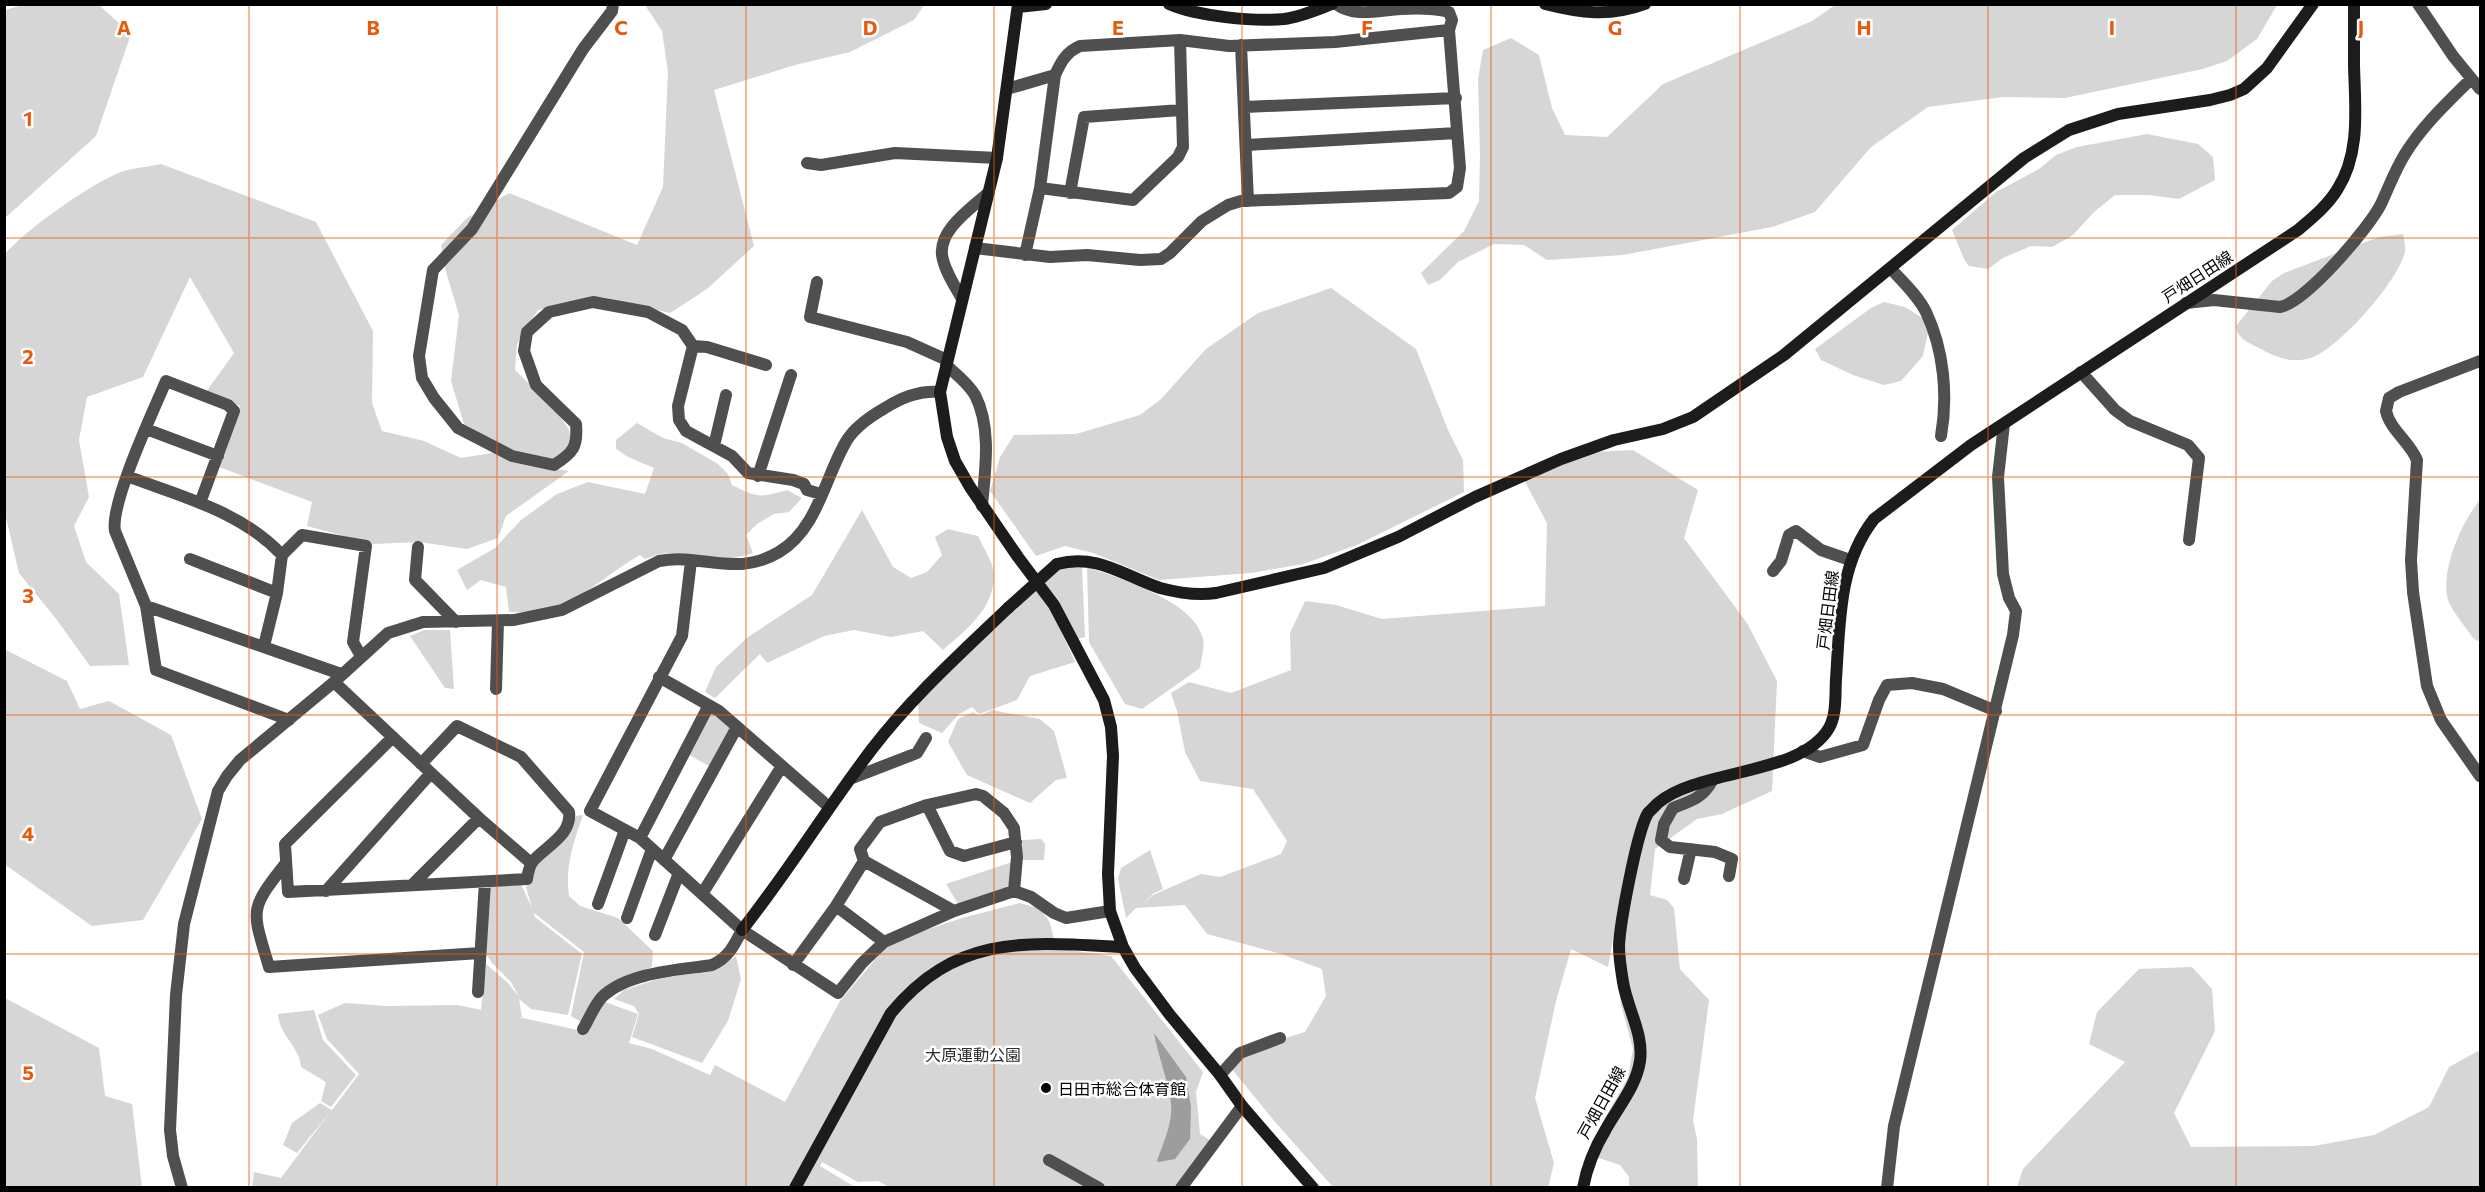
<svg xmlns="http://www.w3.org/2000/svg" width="2485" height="1192" font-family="Commissioner,'Noto Sans JP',sans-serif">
  <rect width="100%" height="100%" fill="#fff"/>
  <path fill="#d6d6d6" d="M23,5h76l32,29 -35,102 -91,82v-208z
    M645,5h279l-10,15 -64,32 -55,13 -81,25 40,156 -47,43 -37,24 -68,-16 -64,13 -21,34 -2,26c12,12 57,52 56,68 -1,10 -10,17 -17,22l-39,-8 -51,-28 -13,-43 8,-66 -15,-50 -3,-20 26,-27 42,-25 128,52 26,-58 5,-115 -6,-41z
    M1835,5h442l-20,34 -30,22 -24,8 -138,29 -62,-1 -75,10 -57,40 -56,65 -43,15 -149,28 -76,5 -23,-15 -30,-1 -36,18 -18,18 -12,5 -7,-12 43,-42 15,-30 1,-46 -2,-76 5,-29 28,-12 28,17 13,53 13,27 42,2 56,-53 149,-63z
    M2147,134l51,10 15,13 2,23 -36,19 -30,-4h-34l-21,17 -21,23 -21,12 -21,-1 -28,12 -15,11 -19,-3 -5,-7 -12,-29 44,-38 43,-23 17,-14 21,-8z
    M161,164l155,58 57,109 -1,72 10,28 42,10 37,17 31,-5 33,10 44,8 -63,45 -8,22 -31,11 -48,-7 -45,2 -67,-18 5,-24 -93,-35 21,-61 -34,-14 28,-39 -44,-76 -47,100 -56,20 -8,43 10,57 -15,29 12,36 33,32 10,71 -39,1 -33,-46 -38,-47 -15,-64v-254c21,-25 81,-67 112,-81 13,-6 31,-7 45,-10z
    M2403,234c1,5 3,13 2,18 -7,29 -64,94 -92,105 -20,8 -38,0 -56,-10 -10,-5 -20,-9 -21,-21l36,-45 12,-8 95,-36z
    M1331,288l85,61 32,81 15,30 1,32 -107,53 -54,19 -52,9 -92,7 -66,-27 -28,-7 -29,10 -46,-65 10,-34 14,-22 62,-1 64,-19 21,-16 45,-50 52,-36z
    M1884,302l21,5 25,16 -7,33 -22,25 -17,4 -31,-10 -32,-15 -6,-11 56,-41z
    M637,423l26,15 19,5 36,21 10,10 4,11c26,13 27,13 55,5l15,8 -13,14 -15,2 -17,10 -11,11 7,18c-31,11 -54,1 -85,0 -8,0 -16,4 -23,6l-5,-4c-48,28 -70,61 -131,57l-3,-25 -25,-7 -14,10 -10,-20 38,-22 26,-28 36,-26 31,-12 57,12 9,-26 -26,-11 -12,-8v-9z
    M1633,450l65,40 -14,48 63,85 30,58 -5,110 -50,23 -25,5 -42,30 -5,46 17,5 7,8 6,61 29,31 -16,120 4,19 1,48h-69v-10l-9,-12 -24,-8 7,-35 25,-45 5,-28 -12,-44 -6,-49 5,-55 -12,66 -37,-18 -15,52 -21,97 19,65 -6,25 -215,-1 -58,-65 -44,-54c20,-22 47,-27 74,-36l21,-36 -4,-27 -41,-15 -74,-20 -22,-29 -49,3 -10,10 -8,-39 3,-11 29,-18 13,39 -9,4 -15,14 14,-12 48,-21 19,3 61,-23 6,-13 -34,-52 -53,-8 -15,-29 -8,-41 -6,-18 18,-11 42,11 60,-23 -1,-37 15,-32 31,4 46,14 163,-13 2,-83 -23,-43 71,-28z
    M2480,500v142l-6,-3c-7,-10 -22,-28 -26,-39 -8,-29 14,-79 32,-100z
    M862,510l31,57 18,11 16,-6 15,-17 -7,-18 13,-8 30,7c5,11 16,28 16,39 0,34 -28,55 -51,75l-20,-19 -32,6 -37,-7 -30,6 -57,27 -7,-9 -45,44 -10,-6 11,-25 32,-30 64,-42z
    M1082,566l3,71 -8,2 -17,-34 -16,-23 16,-14z
    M1087,567c32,11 108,34 116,72 2,8 -2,20 -3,29l-58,41 -17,-5 -36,-62z
    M1035,589l17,22 23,51 -45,14 -13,24 -38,14 -7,-7 -13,7 -17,19 -23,-10 -1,-22z
    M424,630h26l4,59 -9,-1 -35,-52z
    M4,649l63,32 13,28 29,-8 62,34 31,84 -59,101 -51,6 -85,-60 -2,1z
    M992,710l48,9 14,12 13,47 -11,2 -26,23 -63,-28 -19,-33 10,-23 15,-7 6,4z
    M711,712l21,16 -21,39 -22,-12z
    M583,815c-10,29 -18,51 -14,81l11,10 38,12 35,33 -1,16 -23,8 -26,13 -22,34 -10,-6 13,-64 -50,-39 1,4 47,37 -14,61 -37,-6 -12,-10 3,18h-4l69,15 18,-30 33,12 -9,29 23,6 58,26 5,-10 70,37 55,-101 50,-59 72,-24 58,-15 21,6 9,14 6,25 55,8 92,116 -7,20 4,42 16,10 -28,44 -299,-1 -11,-6 -20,1 -36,-20 -2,4 35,21 -603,1 2,-16 27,6 49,-66 -33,41 -14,-8 9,-22 28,-20 12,7 27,-36 -32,-35 -9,-24 27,-12 42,3 71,-1 23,5 5,-46 22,19 11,14 -8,-15 -19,-19 -8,-12 4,-65 33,-2 11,24 -6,-21 11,-23 27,-24 12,-24z
    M1041,839l4,5 -1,16h-23l1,-20z
    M1012,862l-3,28 -49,17 -14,-23z
    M736,956l5,23 -13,42 -26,42 -70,-26 7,-23 -5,-8 -20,-7 10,-9 31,-10 65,-13z
    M2192,967l20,22 3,42 -41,82 17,34 123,-1 60,-11 55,-28 20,-40 31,-17v137h-463l6,-18 102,-107 -36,-18 8,-32 42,-43z
    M5,998l94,50 6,48 27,8 10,83h-137z
    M314,1010l9,30 33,35 -25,32 -10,-6 5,-19 -25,-15c-1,-20 -22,-32 -23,-53z"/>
  <path fill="#9d9d9d" d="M1154,1033l32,44 5,30 -1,32 -15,20 -16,3 -2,-1c7,-20 18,-43 13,-64 -4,-22 -12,-42 -16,-64z"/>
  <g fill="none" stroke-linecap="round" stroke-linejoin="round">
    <path stroke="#4f4f4f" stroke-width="12" d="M613,4l-1,7 -29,38 -111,180 -39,41 -14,86 3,22 12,20 24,30 54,28 42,9c19,-12 24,-18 22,-41l-40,-39 -12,-34 3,-19 22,-20 44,-10 55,10 34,18 11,16 -15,60 1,14 7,11 46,25 16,17 45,7 11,4 3,6 14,4
      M2418,4l35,52 27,33
      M1241,45l7,156
      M1007,89l48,-14
      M1245,107l211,-9
      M1247,145l210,-12
      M807,163l14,2 74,-12 102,5
      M1040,188l93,12 45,-43 5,-10 -3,-107
      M1070,193l14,-76 97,-7
      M975,248l75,9 37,-2 53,5 21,-1 9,-6 32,-32 26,-16 13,-4 208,-8 8,-6 3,-19 -11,-138 3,-10 -3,-8c-16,-4 -32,-4 -48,-3 -22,1 -45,9 -65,-5
      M1025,255l15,-67 15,-113c6,-13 11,-23 25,-29l100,-6 49,6 106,-4 114,-12
      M1891,269c12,13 27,27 35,43 18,38 22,84 15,124
      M817,282l-7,35 97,25 40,18
      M962,299c-7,-13 -18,-29 -20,-44 -3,-26 30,-47 47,-63
      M2186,303l28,-3 66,7c26,-5 89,-79 101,-103 8,-17 14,-34 24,-50 18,-29 42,-51 66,-75
      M693,346l14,1 59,18
      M2480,361l-81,31 -10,6 -3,13c4,19 24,31 31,49l-6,100 2,32 14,94 14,34 39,56
      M946,365c10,9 22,18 29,30 17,33 10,76 7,111
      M2081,372l34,38 15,11 58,24 11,13 -10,82
      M146,429l72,27
      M714,446l12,-51
      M127,476c55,21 114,35 155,79
      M758,476l33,-101
      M200,503l34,-92 -6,-6 -62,-24c-13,31 -56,122 -51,150l31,75 10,64 133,50
      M418,547l-3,33 41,42
      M190,559l87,34
      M691,561l-9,75 -92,175 50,27 102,92 96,63 24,-30 22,-21 70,-31 60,-20 17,6 23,16 12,5 44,-7
      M1773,571l8,-10 8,-26 7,-4 25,19 29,10
      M146,606l195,68
      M264,646l13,-53 5,-38 20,-20 64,11 -13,96 8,14
      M659,677l60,34 110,96
      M334,682l145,136 52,45
      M496,689l2,-68
      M393,737l-108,107 3,48 239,-13c1,-6 2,-13 6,-18 13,-15 39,-26 36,-49l-48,-55 -64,-31 -36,38
      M1803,751l17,6 43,-12 16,-45 8,-15 25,-2 31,6 53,22
      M850,779l67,-26 9,-15
      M1712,781c-9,17 -21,20 -39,27l-9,16 -3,16 9,7 45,5 17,7 -3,17
      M927,805l23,46 14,5 52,-14
      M640,838l69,-133
      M664,860l73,-133
      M286,863c-38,48 -34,46 -17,104l211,-14
      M1684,879l7,-30
      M412,885l67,-67
      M326,891l105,-118
      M702,894l80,-128
      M598,904l27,-74
      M836,906l48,36
      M954,911l-90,-50 -4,-12 20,-27 47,-17 49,-11 7,2 21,17 10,15 3,29 -3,34
      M627,918l25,-69
      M655,935l24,-62
      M793,965l43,-59 28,-45
      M478,992l7,-110
      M583,1029c6,-10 11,-23 19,-32 26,-25 77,-27 110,-32 16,-7 22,-19 30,-35
      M1220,1075l20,-22 40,-15
      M1049,1160l50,28
      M182,1188l-9,-32 -3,-26 6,-135 8,-71 34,-133 9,-15 13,-16 94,-78 54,-49 35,-11 91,-2 48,-10 97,-49c43,-8 77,17 120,-9 39,-23 46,-76 68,-112 9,-14 24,-24 38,-32 17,-11 35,-18 55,-16
      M1181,1188l61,-82
      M1887,1188l7,-62 119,-491 3,-24 -7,-13 -6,-24 -5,-97 6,-53"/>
    <path stroke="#1c1c1c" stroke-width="12" d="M1018,4l-21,154 -57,234 7,45 8,24 15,26 48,70 36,48 50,95 7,27 2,29 -5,118 2,37 13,36 12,21 35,47 50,60 22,31 71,82
      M1169,4c28,12 84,18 115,15 16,-2 32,-9 48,-15
      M1545,4c35,9 65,13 100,0
      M1018,7l28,-3
      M1057,564c40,-11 67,12 103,24 19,5 37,8 56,5l108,-25 74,-31 77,-40 86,-38 53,-19 49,-11 30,-12 91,-62 240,-197 45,-28 49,-16 92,-14 20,-5 14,-6 23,-21 46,-64
      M742,930c46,-58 85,-122 130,-181 40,-52 89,-96 136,-141
      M795,1188l96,-175c66,-80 138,-71 232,-66
      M1583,1188c4,-22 12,-41 23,-59 12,-22 30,-42 34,-68 4,-27 -13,-53 -17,-79 -2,-12 -4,-24 -4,-36 1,-23 18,-115 29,-133 3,-3 7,-7 10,-10 42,-35 143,-27 171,-75 8,-14 6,-34 7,-49 4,-56 2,-114 38,-160l97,-74 327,-215c14,-12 29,-24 39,-40 24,-37 18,-83 17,-125 0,-20 0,-40 0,-61"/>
    <path stroke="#1c1c1c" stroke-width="12" d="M1008,608l49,-44"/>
  </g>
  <path fill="none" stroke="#e8590c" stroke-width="1.5" stroke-opacity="0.55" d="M249,4v1184M497,4v1184M746,4v1184M994,4v1184M1242,4v1184M1491,4v1184M1740,4v1184M1988,4v1184M2236,4v1184M4,238h2476M4,477h2476M4,715h2476M4,954h2476"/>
  <circle fill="#000" stroke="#fff" stroke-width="2" cx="1046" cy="1088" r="6"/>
  <g text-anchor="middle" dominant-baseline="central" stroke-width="5" stroke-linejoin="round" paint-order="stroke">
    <g font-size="16" fill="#000" stroke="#fff">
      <text transform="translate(2197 276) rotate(-33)">戸畑日田線</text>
      <text transform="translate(1827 610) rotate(-83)">戸畑日田線</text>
      <text transform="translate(1601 1102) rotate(-61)">戸畑日田線</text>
    </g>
    <g font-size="16" fill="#2d2d2d" stroke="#fff">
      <text x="973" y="1054">大原運動公園</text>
    </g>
    <g font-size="16" fill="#000" stroke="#fff" text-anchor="start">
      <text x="1058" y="1088">日田市総合体育館</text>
    </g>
  </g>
  <g font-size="20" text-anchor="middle" font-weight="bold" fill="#e8590c" stroke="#fff" stroke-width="5" stroke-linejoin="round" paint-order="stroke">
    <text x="124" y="35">A</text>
    <text x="373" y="35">B</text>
    <text x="621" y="35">C</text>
    <text x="870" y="35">D</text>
    <text x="1118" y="35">E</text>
    <text x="1367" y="35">F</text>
    <text x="1615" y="35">G</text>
    <text x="1864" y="35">H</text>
    <text x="2112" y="35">I</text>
    <text x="2361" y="35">J</text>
    <text x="28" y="126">1</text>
    <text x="28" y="364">2</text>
    <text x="28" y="603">3</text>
    <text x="28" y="841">4</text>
    <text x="28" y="1080">5</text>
  </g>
  <rect width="2485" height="1192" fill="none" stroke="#000000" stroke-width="12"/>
</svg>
